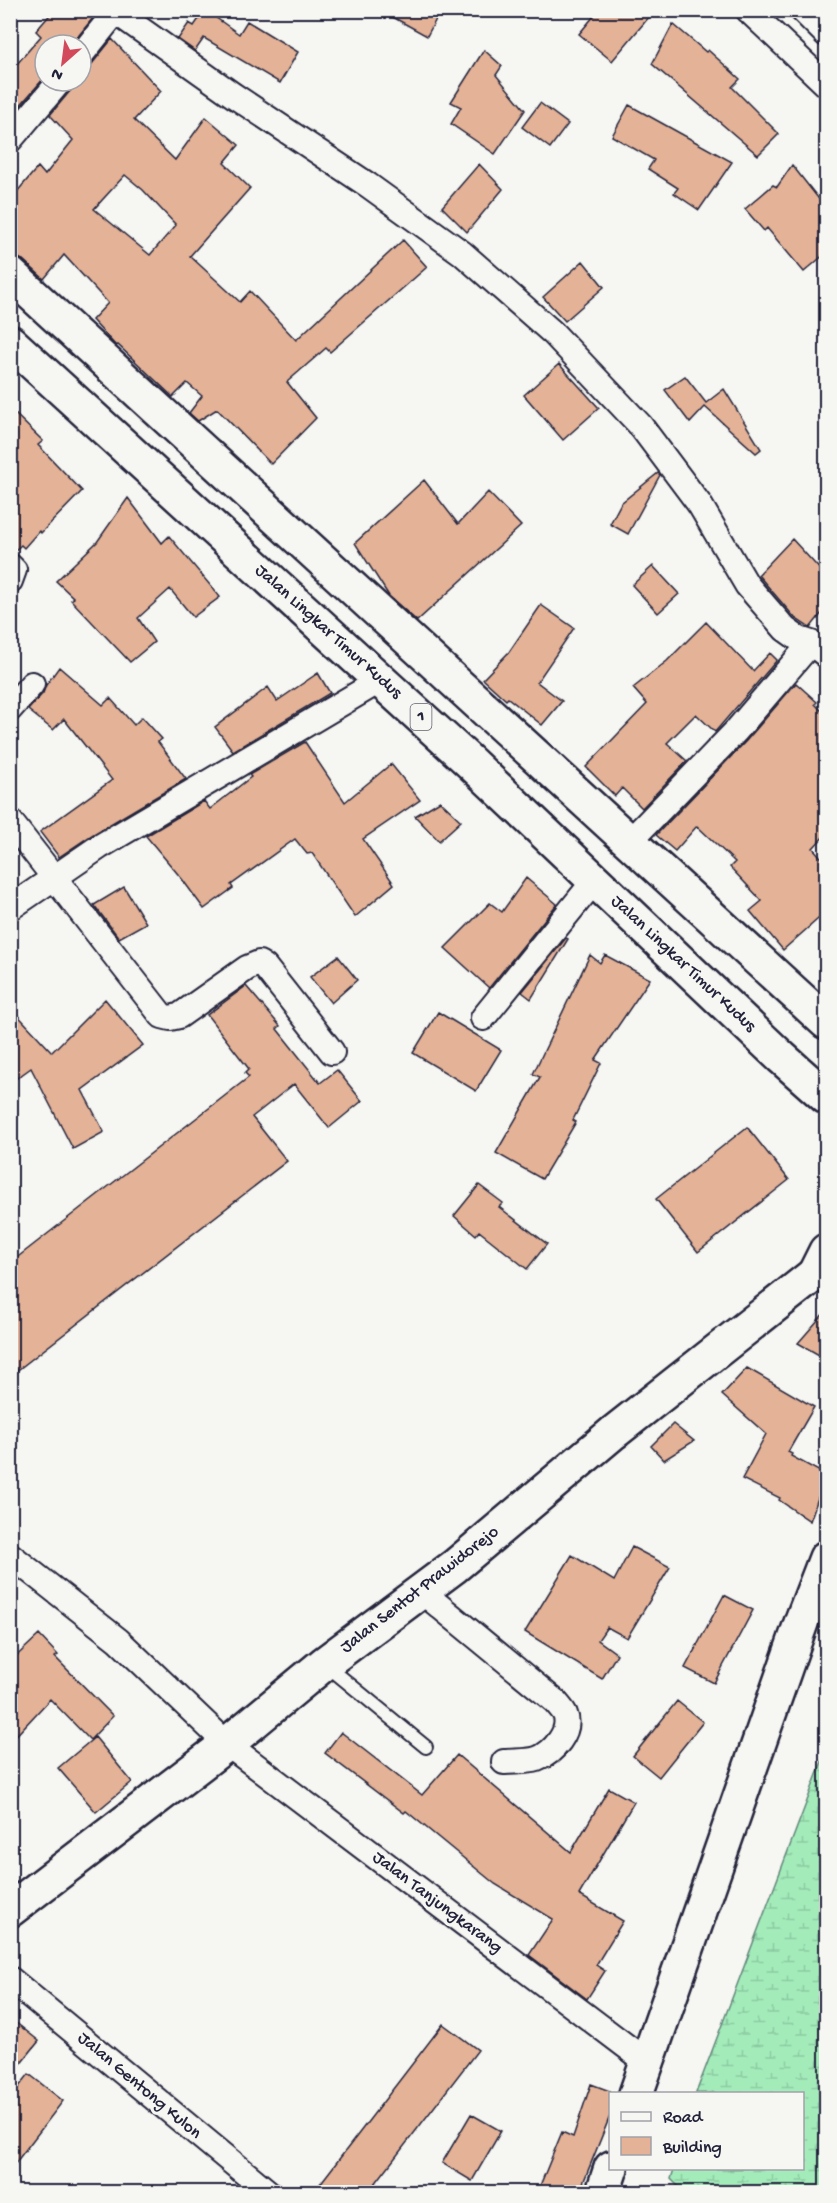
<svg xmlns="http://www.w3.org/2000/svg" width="837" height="2203" font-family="'Gochi Hand',sans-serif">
  <defs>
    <pattern id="wetland-marsh" width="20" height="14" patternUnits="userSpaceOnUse" patternTransform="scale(1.5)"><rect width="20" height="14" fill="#a3ecba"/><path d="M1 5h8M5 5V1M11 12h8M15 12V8" fill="none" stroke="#8ccaa1"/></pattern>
  </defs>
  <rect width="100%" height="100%" fill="#f6f6f2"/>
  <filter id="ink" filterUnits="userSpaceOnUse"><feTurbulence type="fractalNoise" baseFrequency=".0167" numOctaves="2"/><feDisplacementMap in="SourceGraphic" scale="12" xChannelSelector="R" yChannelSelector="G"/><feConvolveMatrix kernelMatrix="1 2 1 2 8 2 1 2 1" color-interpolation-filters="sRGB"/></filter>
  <g filter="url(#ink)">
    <path fill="url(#wetland-marsh)" stroke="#62877a" stroke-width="1.5" d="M826,1751v441h-142l-13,-13 3,-10 128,-1v-74l-106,-1z"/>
    <path fill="#e4b296" stroke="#22223b" stroke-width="1.5" fill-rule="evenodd" d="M54,10h32l7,8 -22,27h-26v32l-35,40v-45l31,-36 -5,-5z
      M205,10l34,24 8,-13 51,31 -18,31 -76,-45 -9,13 -17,-12 11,-16 5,3z
      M380,10h61l-14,26z
      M599,10h56l-43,51 -33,-27z
      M673,24l33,28 2,-2 32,29 -8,8 47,47 -21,21 -106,-91z
      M112,39l49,52 -27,29 41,40 31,-43 33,28 -15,18 26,25 -60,68 50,46 10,-11 46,49 107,-100 24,27 -97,85 -4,-4 -39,34 29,36 -45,46 -54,-55 -19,12 -9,-8 13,-17 -15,-13 -14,14 -55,-52 -2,1 -24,-26 16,-17 -44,-48 -20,24 -21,-19 -13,-4v-56l28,-33 7,8 28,-35 -23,-25 21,-25 3,-9h7v-12l11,-5zM125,175l18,15 33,35 -26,30 -56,-46z
      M484,50l18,16 -6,9 29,35 -30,44 -44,-30 10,-17 -10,-5z
      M540,103l28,21 -18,24 -28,-21z
      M629,105l103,57 -33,48 -25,-17 4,-5 -30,-19 6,-9 -42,-24z
      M479,164l24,25 -36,43 -25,-25z
      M792,165l34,43v45l-22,19 -37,-44 -3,3 -19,-22 28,-24 4,2z
      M583,261l21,26 -39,34 -22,-24z
      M559,364l40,44 -36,32 -39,-45z
      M685,376l21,27 18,-14 37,60 -5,4 -51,-46 -15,16 -25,-33z
      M10,409l33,32 -5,4 44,46 -41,42 -2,-2 -15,17 -3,-3 -8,7h-3z
      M658,473l2,2 -32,59 -18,-10 11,-21z
      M424,480l34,44 30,-32 33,34 -104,95 -28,-25 -34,-53z
      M128,498l34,45 7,-7 51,61 -27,20 -23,-28 -32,29 16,24 -24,20 -59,-62 3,-2 -18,-17 41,-39z
      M792,539l34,37v32l-16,20 -15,-10 -37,-43z
      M653,566l26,28 -21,19 -26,-28z
      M541,605l33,23 -37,54 25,19 -20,24 -34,-27 -2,2 -23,-21 26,-27z
      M706,622l47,49 17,-18 7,7 -62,72 -19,-18 -29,29 20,18 -45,47 -20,-20 -7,8 -29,-29 61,-63 -14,-16 34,-27z
      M59,667l44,38 7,-7 24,27 8,-8 20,22 -4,3 28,37 -94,56 -33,22 -19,-25 72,-52 -48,-61 -11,11 -25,-20 15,-17 3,-8z
      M318,673l12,20 -97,58 -18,-24 53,-40 9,14z
      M796,683l21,19 -2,2 11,11v119l-13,14 13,15v49l-43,38 -33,-39 12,-10 -32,-34 5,-5 -38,-36 -22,25 -19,-16 90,-94z
      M305,742l40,60 46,-38 29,36 -57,39 31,45 -39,33 -43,-64 -5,1 -12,-15 -64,46 2,3 -29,21 -22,-30 -36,-43 58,-35 6,8 41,-32 -2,-2z
      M440,801l21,20 -22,20 -24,-25z
      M526,878l31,26 -68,84 -44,-40 45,-45 12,9z
      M124,887l22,36 -27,15 -25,-33z
      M566,938l2,1 -37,60 -9,-7z
      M590,955l10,8 5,-8 45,24 -55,81 6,3 -28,57 3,2 -34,57 -46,-26 44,-76 -7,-3z
      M338,956l19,24 -26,23 -21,-26z
      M246,986l34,40 -3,3 43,54 17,-13 25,31 -33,27 -35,-44 -42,33 35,44 -277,215v-113l239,-186 -4,-4 4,-4 -42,-54z
      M105,999l38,46 -61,45 22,42 -31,17 -42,-81 -21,15v-76l42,45z
      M438,1012l63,38 -25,41 -63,-38z
      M747,1127l42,53 -91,72 -42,-53z
      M479,1185l24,18 -4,4 48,37 -20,25 -48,-38 -3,4 -22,-19z
      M826,1311v48l-28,-16z
      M747,1368l67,39 -26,45 4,2 -1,2 35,19 -16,46 -31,-21 1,-2 -38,-19 24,-45 -44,-39z
      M673,1424l21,17 -30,19 -13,-14z
      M632,1547l38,20 -43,71 -20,-11 -9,13 19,14 -15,25 -77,-47 47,-77 42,26z
      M724,1595l29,15 -39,73 -29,-15z
      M39,1635l19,20 -3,2 58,59 -23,24 -40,-41 -40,43v-80z
      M677,1701l26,21 -44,55 -26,-21z
      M341,1732l81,63 35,-40 114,97 38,-64 25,14 -55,93 44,26 -27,44 9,6 -18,28 -58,-44 24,-36 -58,-35 -89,-73 -2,2 -79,-60z
      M95,1737l37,45 -36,30 -38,-44z
      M10,2018l29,23 -29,36z
      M443,2024l35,26 -110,143h-55z
      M29,2074l34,27 -53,69v-72z
      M591,2084l19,7v25l-31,77h-42l25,-61 11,5z
      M471,2114l30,17 -29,50 -30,-18z"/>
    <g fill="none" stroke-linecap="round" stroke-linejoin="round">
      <defs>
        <path id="lane" d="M325,1664l101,83"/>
        <path id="street" d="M748,10l78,74
          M802,10l24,24
          M116,12l117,83 135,90 94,68 91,80 87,92 60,80 47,80 38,44 14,10 12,4 15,12
          M81,55l36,-45
          M10,140l50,-59
          M10,566l4,4 -4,11
          M10,709l22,-25
          M10,821l152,195 8,2 9,-2 68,-48 12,-5 6,4 67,85
          M630,841l106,-110 75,-88
          M10,908l89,-61 282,-167
          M483,1018l112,-138
          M10,1555l108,85 109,104 420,318
          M421,1591l135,111c3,4 7,8 9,12 7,17 -12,39 -28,45 -9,3 -22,2 -33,3
          M10,1979l258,213"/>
        <path id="secondary" d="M10,1910l217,-166 98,-81 130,-97 158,-133 213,-168
          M636,2094l166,-474 24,-62
          M603,2192l8,-24"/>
        <path id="highway" d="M10,274l816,748
          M10,342l461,421 310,294 45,40
          M814,1275l12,-24"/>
      </defs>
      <use href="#lane" stroke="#22223b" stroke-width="16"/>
      <use href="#street" stroke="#22223b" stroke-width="28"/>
      <use href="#secondary" stroke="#22223b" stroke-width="38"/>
      <use href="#highway" stroke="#22223b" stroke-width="38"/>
      <use href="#lane" stroke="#f6f6f2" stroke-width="12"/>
      <use href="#street" stroke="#f6f6f2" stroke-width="24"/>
      <use href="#secondary" stroke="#f6f6f2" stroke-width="33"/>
      <use href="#highway" stroke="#f6f6f2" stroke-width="33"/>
    </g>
  </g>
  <g text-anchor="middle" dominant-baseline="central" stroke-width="6" stroke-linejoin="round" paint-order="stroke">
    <rect fill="#f6f6f2" stroke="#626272" stroke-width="1.5" x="410.5" y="704" width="21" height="26" rx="4.5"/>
    <g font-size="16" font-weight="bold" fill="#22223b">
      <text x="421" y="717">1</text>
    </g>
    <g font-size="18" fill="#22223b" stroke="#f6f6f2">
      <text transform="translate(328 632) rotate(42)">Jalan Lingkar Timur Kudus</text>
      <text transform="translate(683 964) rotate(43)">Jalan Lingkar Timur Kudus</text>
      <text transform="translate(420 1590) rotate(-38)">Jalan Sentot Prawidorejo</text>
      <text transform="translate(437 1903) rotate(37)">Jalan Tanjungkarang</text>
      <text transform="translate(139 2086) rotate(40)">Jalan Gentong Kulon</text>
    </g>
  </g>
  <rect width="837" height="2203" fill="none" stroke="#f6f6f2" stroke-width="36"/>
  <rect x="18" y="18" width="801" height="2167" fill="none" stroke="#22223b" stroke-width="2" filter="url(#ink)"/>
  <rect x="609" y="2092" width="195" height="78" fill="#f6f6f2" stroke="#a1a1a9" stroke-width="1.5"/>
  <rect x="621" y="2112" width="30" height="9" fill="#f6f6f2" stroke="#a1a1a9" stroke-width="1.5"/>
  <text x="663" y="2122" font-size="18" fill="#22223b">Road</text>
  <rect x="621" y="2137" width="30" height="18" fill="#e4b296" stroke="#a1a1a9" stroke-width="1.5"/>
  <text x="663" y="2152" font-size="18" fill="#22223b">Building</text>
  <g transform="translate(63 63) rotate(208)"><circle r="28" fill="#f6f6f2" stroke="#a1a1a9" stroke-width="1.5"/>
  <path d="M0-4.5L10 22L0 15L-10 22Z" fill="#d1495b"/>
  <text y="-9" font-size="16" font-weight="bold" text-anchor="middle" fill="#22223b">N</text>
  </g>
</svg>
